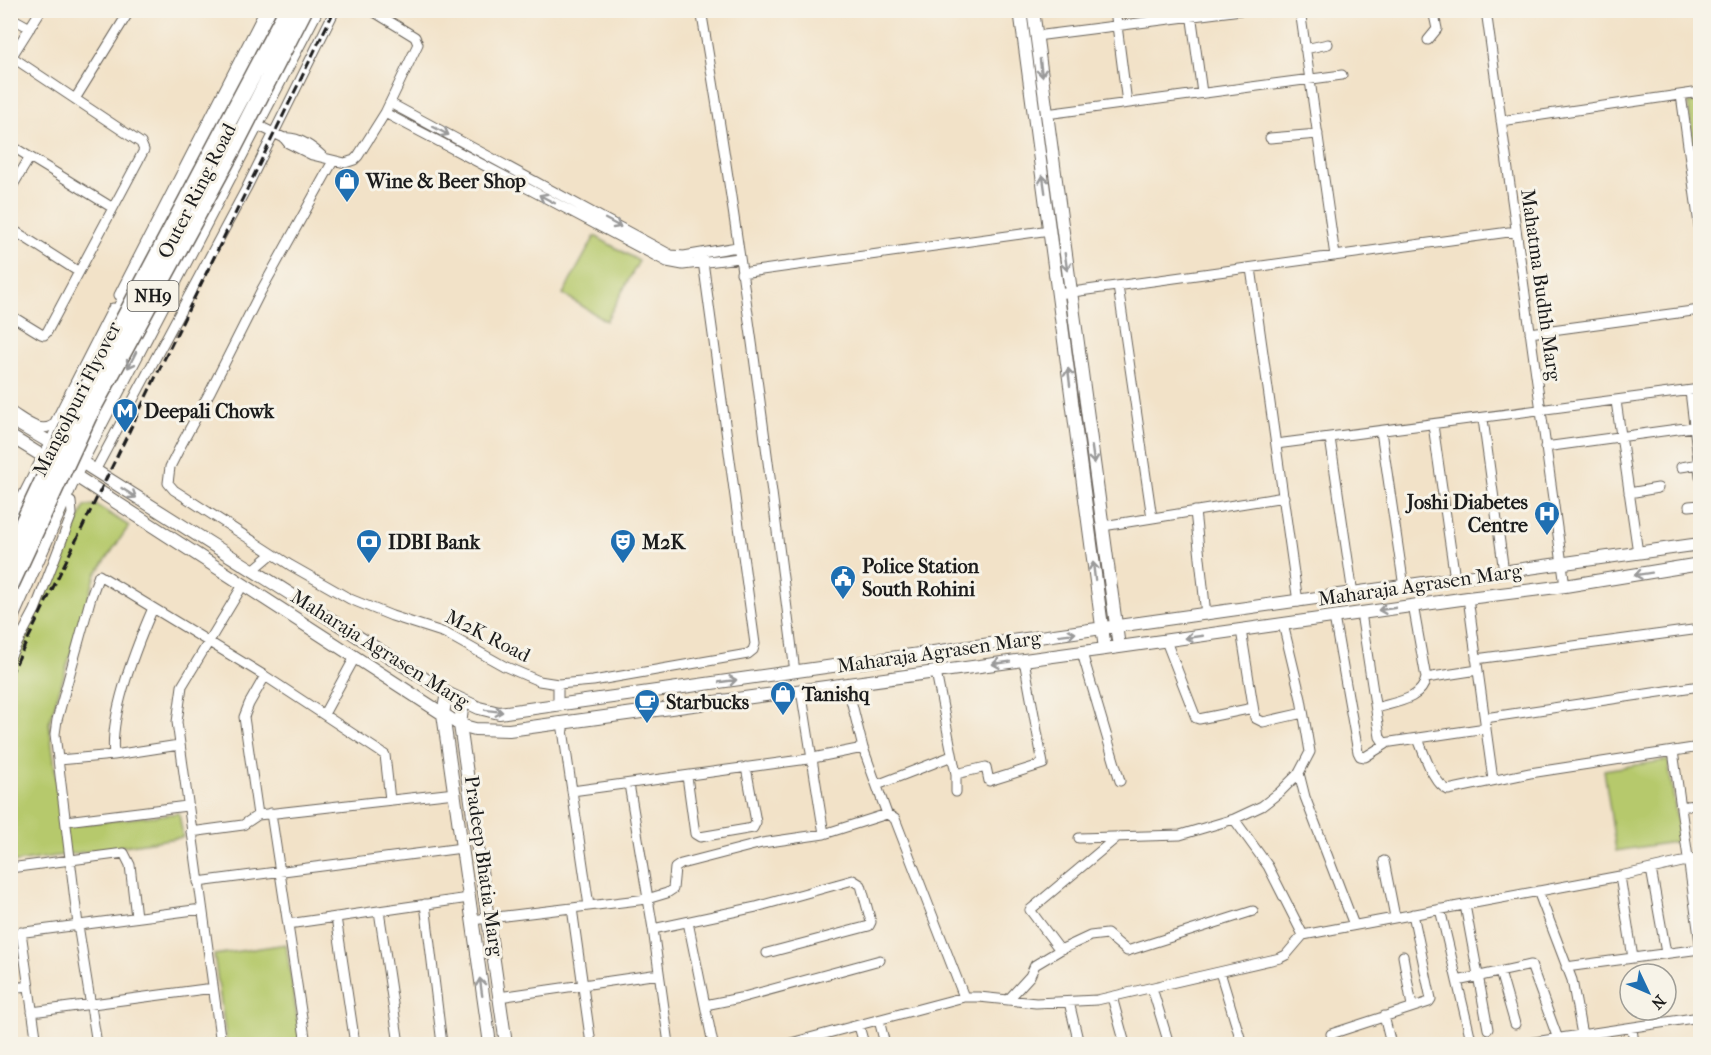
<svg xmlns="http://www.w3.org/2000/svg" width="1711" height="1055" font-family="'IM FELL French Canon',serif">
  <rect width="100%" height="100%" fill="#f7f3e8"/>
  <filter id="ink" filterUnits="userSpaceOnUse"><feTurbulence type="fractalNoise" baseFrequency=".0167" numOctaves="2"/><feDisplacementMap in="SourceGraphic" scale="12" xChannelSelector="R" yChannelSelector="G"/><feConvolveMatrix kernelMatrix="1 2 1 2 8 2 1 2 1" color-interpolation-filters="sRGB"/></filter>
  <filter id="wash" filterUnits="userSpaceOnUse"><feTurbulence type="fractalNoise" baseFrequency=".008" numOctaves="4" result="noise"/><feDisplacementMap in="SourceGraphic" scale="24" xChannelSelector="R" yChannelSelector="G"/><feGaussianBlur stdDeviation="1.35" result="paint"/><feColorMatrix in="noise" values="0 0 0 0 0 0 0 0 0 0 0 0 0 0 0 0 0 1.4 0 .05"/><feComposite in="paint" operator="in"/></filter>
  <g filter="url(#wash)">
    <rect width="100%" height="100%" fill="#f2e2c8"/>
    <path fill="#b6c96c" stroke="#697244" stroke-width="1.5" d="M1700,102v94l-12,-93z
      M595,236l44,25 -33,60 -43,-27z
      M96,505l33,21 -33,48 -47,149 14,103 116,-13 4,24 -172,26v-193l74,-164z
      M1668,760l12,81 -64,10 -12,-81z
      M286,944l15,100h-74l-13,-89z"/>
  </g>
  <g filter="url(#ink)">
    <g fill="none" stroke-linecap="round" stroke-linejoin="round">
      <defs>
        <path id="minor" d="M701,10c38,220 66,441 94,662
          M1115,10l12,93
          M1300,10l35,246
          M1486,10l79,576
          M1191,13l11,80
          M10,17l20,11
          M1036,36l205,-26
          M1428,40l9,-11 -4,-19
          M1305,49l23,-5
          M10,59l31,-49
          M1681,95l19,137
          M75,99l55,-89
          M390,103l281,152 13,1 53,-9
          M385,113l282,149 16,3 56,-7
          M1046,114l296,-39
          M1501,121l199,-29
          M255,124l29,14 4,5 24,12 33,8 9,-3 4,-4 27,-43 33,-69 -3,-7 -44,-27
          M284,138c14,-2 30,10 39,19
          M1270,138l48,-4
          M10,145l103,63
          M333,161l-72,130 -50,99 -30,55 -11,22 -2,16 6,7 116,75 60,34 42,17 53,17 59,33 35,15 19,3 35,-3 155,-27 5,-4 2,-6 -53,-390
          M10,190l20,-33
          M10,228l69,44
          M1251,268l47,334
          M741,273l309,-43
          M1118,286l34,232
          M1058,294l458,-63
          M119,295l146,-285
          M10,315l31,19 3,1 3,-3 97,-182 -3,-7 -129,-86
          M1530,333l170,-23
          M1690,391l10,85
          M1616,401l22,152
          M10,411c14,8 30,24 44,13l59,-116
          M1483,419l21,153
          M1433,425l22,154
          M1381,431l23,156
          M1330,438l23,156
          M1276,444l424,-55
          M1545,447l155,-21
          M1681,467l19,-3
          M95,471l152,-284 88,-177
          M1629,493l29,-5
          M10,506l13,-10
          M1689,506l11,-1
          M1195,511l11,104
          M1103,526l181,-29
          M252,571l20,-17
          M1468,598l25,182
          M1361,613l19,124 4,6 102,-15
          M1334,617l24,135 2,4 5,1 21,-13
          M1283,624l18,75 9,53 -11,21 6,24 49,128
          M1241,630l14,88 8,4 40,-9
          M1166,641l30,77 3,1 54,-11
          M1082,653l38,128
          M10,657l25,-47 37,-96 -1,-12 -8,-3
          M1476,659l224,-30
          M936,672l20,102v18
          M1426,678l52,-8
          M558,684v21
          M847,684l16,64 24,66 8,5 69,178
          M801,690l23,144
          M1376,708c19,-6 46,-8 50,-30l-13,-73
          M324,714l30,-55
          M1485,718l215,-32
          M562,723l27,183
          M1418,739c7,16 14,43 30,51l82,-17 170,-26
          M1673,751l27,192
          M114,755c-5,-40 23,-110 39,-147
          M59,760l55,-5 65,-10
          M956,774l30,-7 3,14 54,-17 -19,-104
          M687,776l8,58 5,3 53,-9 3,-6 -10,-55
          M629,784l24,145 16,115
          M877,785l75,-29
          M572,791l236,-32 55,-11
          M1681,807l19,-3
          M271,813l35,231
          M258,815l-14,-98 5,-13 16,-28
          M1234,819l34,47 35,69
          M66,821l121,-15
          M191,832l52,-7 15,-10 197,-22
          M1079,838l101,-3 54,-16 28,-13 18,-14 19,-19
          M1384,861l11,56
          M10,868l114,-15 6,12 6,52
          M1651,869l15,84
          M1620,876l13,82
          M198,882l264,-34
          M1538,891l34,89 10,55
          M425,904l17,140
          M1465,905l23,124
          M572,908l19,136
          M1440,909l32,135
          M379,911l20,133
          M336,917l19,127
          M472,920l175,-21 20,-6 6,-4 2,-21 6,-4 81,-21 62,-9 63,-20
          M688,922l25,122
          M288,924l181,-26
          M653,929l103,-22 97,-27 8,5 10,37 -2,4 -102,27
          M21,932l16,112
          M10,934l192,-25
          M1060,950l30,-14 17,-2 20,17 126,-40
          M1403,956l9,50
          M1566,967l134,-18
          M1220,972l22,72
          M1500,972l15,52
          M1457,981l74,-16 27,74
          M10,988l19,-2
          M1152,988l17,56
          M499,997l160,-23
          M1112,997l13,47
          M1008,1000l22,-24 5,-11 25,-15 -30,-40 86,-72
          M1069,1002l10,42
          M705,1005l35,-7 140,-38
          M32,1012l181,-24
          M1384,1016l7,28
          M879,1020l6,24
          M859,1026l5,18
          M1632,1028l2,16
          M1331,1034l98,-32 2,-3 -18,-85
          M97,1044l-19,-119 -23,-191 2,-14 34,-123 8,-22 166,101 120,79 5,45
          M221,1044l-44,-322 5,-36 61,-101
          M787,1044l177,-47h15l57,6 61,-3 183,-42 6,-3 17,-20 317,-59 80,-18
          M1521,1044l179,-27"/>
        <path id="tertiary" d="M1020,10l85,639
          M1033,10l86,637
          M10,419l41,24
          M10,436l34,21
          M80,461l367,232 32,15 20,5 1201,-169
          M74,475l369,239 17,11 15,4 34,1 596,-81 363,-51 97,-12 135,-22
          M447,693l-4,21 47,330
          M463,701l-3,24 46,319"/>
        <path id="primary" d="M115,319l162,-309
          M10,528l51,-102
          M10,619l70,-158 235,-451"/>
      </defs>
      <use href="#minor" stroke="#676158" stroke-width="11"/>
      <use href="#tertiary" stroke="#676158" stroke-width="14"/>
      <use href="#primary" stroke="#676158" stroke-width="17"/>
      <use href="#minor" stroke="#fff" stroke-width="9"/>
      <use href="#tertiary" stroke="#fff" stroke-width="12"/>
      <use href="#primary" stroke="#fff" stroke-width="15"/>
      <path stroke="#1c1c1c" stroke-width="3" stroke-dasharray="9 4.5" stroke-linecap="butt" d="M10,676l322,-661"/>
      <defs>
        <path id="trunk-bridge" d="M10,551l66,-141 211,-400
          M10,586l78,-169 144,-266 72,-141"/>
      </defs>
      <use href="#trunk-bridge" stroke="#676158" stroke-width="19" stroke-linecap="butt"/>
      <use href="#trunk-bridge" stroke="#fff" stroke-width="16"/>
    </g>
    <defs><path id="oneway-shaft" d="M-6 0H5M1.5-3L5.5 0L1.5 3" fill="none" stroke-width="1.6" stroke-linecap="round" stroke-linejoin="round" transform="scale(1.5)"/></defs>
    <g stroke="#999">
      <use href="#oneway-shaft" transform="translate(1041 68) rotate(83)"/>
      <use href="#oneway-shaft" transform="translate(441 131) rotate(28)"/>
      <use href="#oneway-shaft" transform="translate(1044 184) rotate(-98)"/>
      <use href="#oneway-shaft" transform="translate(547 199) rotate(-152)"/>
      <use href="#oneway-shaft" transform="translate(613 223) rotate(28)"/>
      <use href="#oneway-shaft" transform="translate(1066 262) rotate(82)"/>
      <use href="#oneway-shaft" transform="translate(132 360) rotate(117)"/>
      <use href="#oneway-shaft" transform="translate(1069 377) rotate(-97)"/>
      <use href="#oneway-shaft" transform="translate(1093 455) rotate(82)"/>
      <use href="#oneway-shaft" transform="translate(129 493) rotate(33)"/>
      <use href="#oneway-shaft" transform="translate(1094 571) rotate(-97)"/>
      <use href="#oneway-shaft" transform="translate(1643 574) rotate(171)"/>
      <use href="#oneway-shaft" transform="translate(1387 609) rotate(172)"/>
      <use href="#oneway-shaft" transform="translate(1067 634) rotate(-7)"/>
      <use href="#oneway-shaft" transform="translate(1194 637) rotate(172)"/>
      <use href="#oneway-shaft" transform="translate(1001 663) rotate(172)"/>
      <use href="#oneway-shaft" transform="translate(728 681) rotate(-8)"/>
      <use href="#oneway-shaft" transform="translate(494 711) rotate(7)"/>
      <use href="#oneway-shaft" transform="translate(481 987) rotate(-98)"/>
    </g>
  </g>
  <defs>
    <symbol id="shop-pin" viewBox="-11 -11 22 30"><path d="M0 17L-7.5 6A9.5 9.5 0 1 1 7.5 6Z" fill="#1f6fb2" stroke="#f7f3e8"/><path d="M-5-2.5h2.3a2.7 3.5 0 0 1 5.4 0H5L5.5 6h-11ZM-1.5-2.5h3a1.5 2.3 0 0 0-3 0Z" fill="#fff"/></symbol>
    <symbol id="metro-pin" viewBox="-11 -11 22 30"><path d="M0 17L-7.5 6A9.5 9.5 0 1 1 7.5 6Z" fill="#1f6fb2" stroke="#f7f3e8"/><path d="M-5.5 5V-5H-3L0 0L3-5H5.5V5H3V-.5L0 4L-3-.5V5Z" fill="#fff"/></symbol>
    <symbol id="hospital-pin" viewBox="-11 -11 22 30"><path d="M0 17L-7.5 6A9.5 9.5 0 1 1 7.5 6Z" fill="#1f6fb2" stroke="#f7f3e8"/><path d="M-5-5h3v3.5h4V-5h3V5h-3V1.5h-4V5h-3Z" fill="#fff"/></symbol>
    <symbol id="bank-pin" viewBox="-11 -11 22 30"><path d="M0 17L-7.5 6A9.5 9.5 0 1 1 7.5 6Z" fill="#1f6fb2" stroke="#f7f3e8"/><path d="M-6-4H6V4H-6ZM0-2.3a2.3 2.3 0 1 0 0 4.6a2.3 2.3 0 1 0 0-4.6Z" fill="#fff"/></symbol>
    <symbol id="theatre-pin" viewBox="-11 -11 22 30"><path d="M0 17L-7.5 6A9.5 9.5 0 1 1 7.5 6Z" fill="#1f6fb2" stroke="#f7f3e8"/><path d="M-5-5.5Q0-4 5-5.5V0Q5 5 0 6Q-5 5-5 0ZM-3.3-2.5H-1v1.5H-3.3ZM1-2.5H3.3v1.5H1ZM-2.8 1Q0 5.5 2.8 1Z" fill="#fff"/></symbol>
    <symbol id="civic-pin" viewBox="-11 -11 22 30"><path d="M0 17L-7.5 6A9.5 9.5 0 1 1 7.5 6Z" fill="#1f6fb2" stroke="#f7f3e8"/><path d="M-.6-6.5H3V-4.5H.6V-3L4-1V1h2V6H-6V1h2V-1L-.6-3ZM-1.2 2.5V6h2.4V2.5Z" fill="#fff"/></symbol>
    <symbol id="cafe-pin" viewBox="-11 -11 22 30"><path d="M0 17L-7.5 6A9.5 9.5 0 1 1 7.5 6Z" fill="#1f6fb2" stroke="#f7f3e8"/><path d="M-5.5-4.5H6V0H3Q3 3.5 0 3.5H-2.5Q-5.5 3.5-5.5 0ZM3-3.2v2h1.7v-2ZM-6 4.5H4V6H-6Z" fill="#fff"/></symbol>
  </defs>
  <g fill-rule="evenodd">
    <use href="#shop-pin" x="332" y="166" width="30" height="40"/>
    <use href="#metro-pin" x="110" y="396" width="30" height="40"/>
    <use href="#hospital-pin" x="1532" y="499" width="30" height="40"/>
    <use href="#bank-pin" x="354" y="527" width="30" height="40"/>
    <use href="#theatre-pin" x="608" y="527" width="30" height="40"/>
    <use href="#civic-pin" x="828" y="563" width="30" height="40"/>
    <use href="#shop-pin" x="768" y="679" width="30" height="40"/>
    <use href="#cafe-pin" x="632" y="687" width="30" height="40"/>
  </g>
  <g text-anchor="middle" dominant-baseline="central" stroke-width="6" stroke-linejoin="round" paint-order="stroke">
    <rect fill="#f7f3e8" stroke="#5e5c59" stroke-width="1.5" x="127.5" y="281" width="51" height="30" rx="4.5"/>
    <g font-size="18" font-weight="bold" fill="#1c1c1c">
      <text x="153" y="296">NH9</text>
    </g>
    <g font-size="20" font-weight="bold" fill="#1c1c1c" stroke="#f7f3e8" text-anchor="start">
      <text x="366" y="181">Wine &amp; Beer Shop</text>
      <text x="144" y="411">Deepali Chowk</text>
      <text x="1528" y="502" text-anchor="end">Joshi Diabetes<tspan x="1528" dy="23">Centre</tspan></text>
      <text x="388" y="542">IDBI Bank</text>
      <text x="642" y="542">M2K</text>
      <text x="862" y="566">Police Station<tspan x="862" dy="23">South Rohini</tspan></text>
      <text x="802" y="694">Tanishq</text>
      <text x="666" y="702">Starbucks</text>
    </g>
    <g font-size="20" fill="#1c1c1c" stroke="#f7f3e8">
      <text transform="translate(197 191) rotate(-63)">Outer Ring Road</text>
      <text transform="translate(1541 285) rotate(82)">Mahatma Budhh Marg</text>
      <text transform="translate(77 399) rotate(-63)">Mangolpuri Flyover</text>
      <text transform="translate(1420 585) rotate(-8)">Maharaja Agrasen Marg</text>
      <text transform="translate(488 636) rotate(27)">M2K Road</text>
      <text transform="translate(380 649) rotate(32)">Maharaja Agrasen Marg</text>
      <text transform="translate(939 652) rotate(-8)">Maharaja Agrasen Marg</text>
      <text transform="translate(484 866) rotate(82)">Pradeep Bhatia Marg</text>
    </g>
  </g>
  <rect width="1711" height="1055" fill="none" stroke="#f7f3e8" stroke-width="36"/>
  <g transform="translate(1648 992) rotate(134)"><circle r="28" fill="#f7f3e8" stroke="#9f9d96" stroke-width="1.5"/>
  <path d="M0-4.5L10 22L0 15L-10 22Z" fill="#1f6fb2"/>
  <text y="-9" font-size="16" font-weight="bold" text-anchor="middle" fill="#1c1c1c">N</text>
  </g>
</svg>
